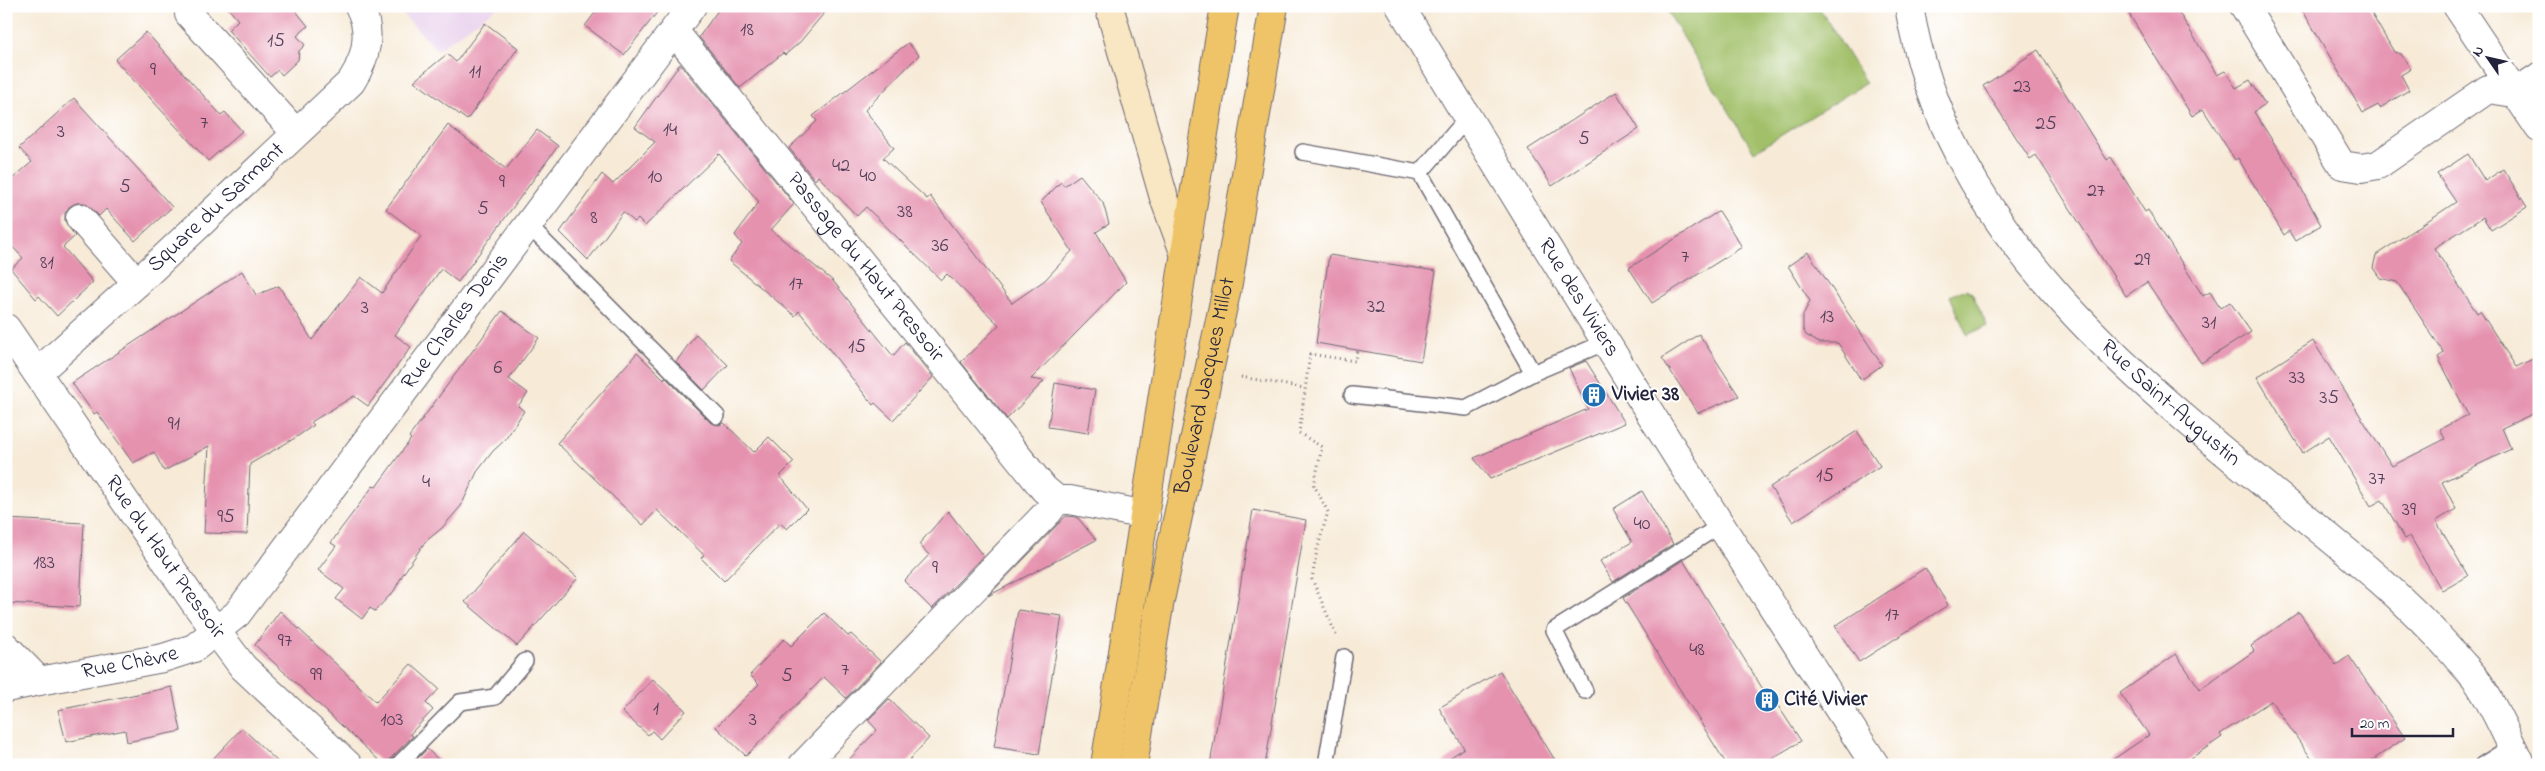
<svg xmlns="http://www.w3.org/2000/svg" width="2545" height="771" font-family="'Indie Flower',sans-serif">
  <rect width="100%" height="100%" fill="#fff"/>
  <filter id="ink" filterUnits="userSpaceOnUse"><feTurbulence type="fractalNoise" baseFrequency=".02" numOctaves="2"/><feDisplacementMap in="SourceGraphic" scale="10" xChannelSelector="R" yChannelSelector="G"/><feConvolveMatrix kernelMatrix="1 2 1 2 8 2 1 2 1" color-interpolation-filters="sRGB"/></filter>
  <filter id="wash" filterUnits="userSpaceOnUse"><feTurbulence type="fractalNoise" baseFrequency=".0096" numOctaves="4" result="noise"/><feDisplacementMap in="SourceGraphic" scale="20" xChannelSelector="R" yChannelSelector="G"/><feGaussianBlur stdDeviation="1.12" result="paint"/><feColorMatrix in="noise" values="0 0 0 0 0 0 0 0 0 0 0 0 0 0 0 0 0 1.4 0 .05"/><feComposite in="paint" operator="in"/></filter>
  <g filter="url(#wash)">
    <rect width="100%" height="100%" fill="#f7ebd8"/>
    <path fill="#e9d1ed" d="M395,6h104l-62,44z"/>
    <path fill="#a1c069" stroke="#627152" d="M1664,6h154l48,77 -112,69z
      M1966,289l6,4 15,33 -20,9 -17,-39z"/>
    <g id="blocks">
      <path fill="#e592af" d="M226,6h66l16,20 -11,10 8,9 -6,6 -1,9 -16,15 -4,-5 -8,7 -42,-47 10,-10z
        M600,6h62l-38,49 -39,-29z
        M721,6h109l-30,36 -15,13 -2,-2 -43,35 -41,-51z
        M2124,6h51l42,69 8,-4 11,17 14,-8 15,24 -11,8 38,59 29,54 -26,16 -6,-10 -5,4 -46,-77 -3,2 -32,-51 -11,7z
        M2300,6h67l27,46 7,2 10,15 -10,6 8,15 -29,18 -2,-3 -15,8z
        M485,23l33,25 -51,72 -53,-39 33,-27 9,8z
        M146,32l75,83 4,-3 17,19 -34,30 -93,-101z
        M908,43l11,12 -54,55 29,38 -11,10 44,41 3,-3 82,107 33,-23 27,-29 -31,-49 20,-20 3,4 16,-11 23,28 6,21 -13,8 30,50 -95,97 13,2 -37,38 -46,-57 38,-37 -52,-51 -6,6 -75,-73 -9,9 -39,-40 -3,4 -26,-32 28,-27 -4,-5z
        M2038,50l69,110 4,-3 34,55 3,-2 55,86 7,-4 10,16 10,-6 21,30 -50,31 -54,-81 -21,14 -90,-141 -6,4 -47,-73z
        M680,64l114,140 -23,26 62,51 60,75 12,-14 28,35 -40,43 -18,-17 -2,2 -74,-94 -4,5 -66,-55 13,-17 -7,-9 24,-33 -40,-48 -74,72 -7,-7 -3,3 -12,-10 -35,48 -28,-28 42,-58 11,10 42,-42 -20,-15z
        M1616,92l23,37 -87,57 -24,-37z
        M74,98l98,109 -37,34 -29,-32 -7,7 -14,-13h-9l-7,4 -4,6v8l10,15 -12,11 30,35 -36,34 -18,-20 -3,3 -25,-30 12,-11 -17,-18v-56l26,-22 -13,-14z
        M448,125l58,44 31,-39 21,16 -100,136 -17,-13 -46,66 16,12 -43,59 -14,-10 -43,26 3,3 -19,13 -45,26 -3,70 -43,-1 5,-87 -45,25 -10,-19 -21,11 -36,-51 -3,2 -22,-31 170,-112 14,24 23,-9 33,54 49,-63 21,16 39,-57 -35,-27z
        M2468,154l17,27 18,-12 24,38 -36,23 -8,-13 -49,31 43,65 3,-2 36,56 23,-11v55l-37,17 9,21 -69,33 14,27 -20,12 32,55 -26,15 -32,-55 -5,3 -23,-39 -11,6 -42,-70 -26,17 -46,-76 56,-36 79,125 53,-27 -5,-10 28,-14 -30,-58 6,-4 -47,-71 -17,-4 -7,-10 3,-13 80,-53 -19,-28z
        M1719,211l23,36 -90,56 -23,-35z
        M1808,252l74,113 -21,15 -23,-37h-19l-13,-8 -3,-6v-14l7,-14 -22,-35z
        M1329,255l107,16 -15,90 -105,-18z
        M502,311l37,27 -30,41 19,14 -10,13 6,5 -19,29 -12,11 -16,21 -16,34 -19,22 -17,14 -22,32 -9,17 -19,20 -5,-3 -8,11 -26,-20 8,-10 -26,-19 18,-24 -5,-3 9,-13 33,-44 3,1 35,-48 -2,-2z
        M696,334l32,31 -24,25 -28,-28z
        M1699,334l40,62 -41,17 -36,-55z
        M637,353l27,26 1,-2 46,46 8,2 5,-2 30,29 15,-15 25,25 -14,14 27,33 -20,20 -7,-6 -56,58 -23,-23 3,-3 -47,-45 -14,15 -86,-82z
        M1586,361l39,62 -135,56 -16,-21 114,-49 -19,-41z
        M1055,383l40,7 -7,43 -40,-6z
        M1857,431l23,35 -87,56 -23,-35z
        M1642,491l31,53 -60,38 -13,-21 32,-19 -19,-33z
        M1253,510l53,10 -41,245h-55z
        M948,511l35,45 -51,53 -28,-28 25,-26 -10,-11z
        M1066,516l11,1 19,23 -108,56z
        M6,519l78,4 -4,84 -74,-4z
        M524,531l54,47 -61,68 -52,-44z
        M1683,560l81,131 3,-2 34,52 -40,24h-34l-104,-167z
        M1925,568l23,37 -89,57 -24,-36z
        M1018,610l44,6 -23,138 -45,-7z
        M280,611l96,91 35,-38 28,25 -13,14 7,7 -23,24 3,2 -22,22 -2,7h-5l-129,-120z
        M2299,612l37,53 13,-9 56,82 -40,27h-49l-45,-64 -51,33 2,3 -41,28h-76l44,-30 -29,-42 56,-39 24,35 54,-38 -3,-5z
        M824,613l24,23 3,-2 30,28 -35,36 -22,-21 -78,79 -30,-29 43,-43 -9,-9 34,-36 7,7z
        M1500,671l58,94h-118l24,-17 -25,-40z
        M653,679l33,32 -26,28 -8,-8 -4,4 -26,-23z
        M172,687l9,44 -54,11 -2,-12 -59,12 -8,-32z
        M889,699l40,39 -24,27h-61l33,-35 -9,-10z
        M242,728l39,37h-74z
        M427,749l17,16h-33z"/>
    </g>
  </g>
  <g filter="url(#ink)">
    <use href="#blocks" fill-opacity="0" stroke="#6d6872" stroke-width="1"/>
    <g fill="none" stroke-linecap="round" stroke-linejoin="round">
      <defs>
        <path id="lane" d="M1468,117l-48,56 113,200 73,-31
          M1303,152l117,21
          M529,226l188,190
          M1352,395l114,13 67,-35
          M1585,691l-31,-61 167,-105
          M398,765l62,-63 35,-5 30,-36
          M1326,765l18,-108
          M2482,765l30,-19"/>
        <g id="street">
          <path id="s1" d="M1400,6c154,256 312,509 475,759"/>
          <path id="s2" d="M1909,6c38,227 226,374 394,510 53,43 106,86 151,138 8,10 19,20 26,31 16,25 28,53 41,80"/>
          <path d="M2244,6l98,159 19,3 17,-3 110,-76 26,4 25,-16"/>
          <path d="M2457,6l82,122"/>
          <path d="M189,14l106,118"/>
          <path id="s3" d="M674,31l370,458 13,11"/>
          <path d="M80,218l57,65"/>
          <path id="s4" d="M6,328l189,275 48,64 105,98"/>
          <path id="s5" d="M37,373l100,-90 214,-201c15,-23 22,-50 8,-76"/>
          <path id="s6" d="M6,647l33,34 124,-23 31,-10 43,-34 455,-608"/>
          <path d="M6,688l33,-7"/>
          <path d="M803,765l245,-253 9,-12h13l76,15"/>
        </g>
        <path id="secondary" d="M1109,6l55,192 20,54"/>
        <g id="primary">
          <path d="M1105,765c41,-253 77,-506 120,-759"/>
          <path id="s7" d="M1133,765l27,-165 68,-317 46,-277"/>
        </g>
      </defs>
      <use href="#lane" stroke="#6d6872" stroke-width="18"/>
      <use href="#street" stroke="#6d6872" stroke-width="30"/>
      <use href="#secondary" stroke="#6d6872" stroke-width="30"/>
      <use href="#primary" stroke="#6d6872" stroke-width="30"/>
      <path stroke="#6d6872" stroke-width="3" stroke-dasharray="1 4" stroke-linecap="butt" d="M1241,377l63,11
        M1336,635l-24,-56 5,-29 11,-38 -14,-27 8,-38 -23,-14 11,-79 45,7 2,-11"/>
      <use href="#lane" stroke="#fff" stroke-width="15"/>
      <use href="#street" stroke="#fff" stroke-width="28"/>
      <use href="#secondary" stroke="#f9e7c3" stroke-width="28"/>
      <use href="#primary" stroke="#efc469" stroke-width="28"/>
    </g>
  </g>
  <defs>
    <symbol id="building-disc" viewBox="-11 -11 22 22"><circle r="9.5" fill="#1f6fb2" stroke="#fff"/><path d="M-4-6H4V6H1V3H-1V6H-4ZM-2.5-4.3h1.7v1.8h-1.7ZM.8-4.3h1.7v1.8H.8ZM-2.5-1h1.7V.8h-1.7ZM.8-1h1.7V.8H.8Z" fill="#fff"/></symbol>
  </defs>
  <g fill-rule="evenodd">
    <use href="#building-disc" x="1580" y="381" width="28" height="28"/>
    <use href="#building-disc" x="1753" y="686" width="28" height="28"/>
  </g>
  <g text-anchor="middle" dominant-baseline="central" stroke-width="4" stroke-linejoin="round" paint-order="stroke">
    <g font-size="20" fill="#533e58">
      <text x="747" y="30">18</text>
      <text x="276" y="41">15</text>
      <text x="153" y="70">9</text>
      <text x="475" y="72">11</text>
      <text x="2022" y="87">23</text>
      <text x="204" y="123">7</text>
      <text x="2046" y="124">25</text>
      <text x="670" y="130">14</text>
      <text x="61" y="132">3</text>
      <text x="1584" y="139">5</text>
      <text x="841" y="166">42</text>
      <text x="868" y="176">40</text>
      <text x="655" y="177">10</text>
      <text x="502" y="182">9</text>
      <text x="125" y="187">5</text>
      <text x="2096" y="191">27</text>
      <text x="483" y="209">5</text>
      <text x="905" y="212">38</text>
      <text x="594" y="218">8</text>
      <text x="940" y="246">36</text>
      <text x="1685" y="257">7</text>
      <text x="2142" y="260">29</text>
      <text x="47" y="263">81</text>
      <text x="796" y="284">17</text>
      <text x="1376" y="307">32</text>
      <text x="365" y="308">3</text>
      <text x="1827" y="317">13</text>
      <text x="2209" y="323">31</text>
      <text x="857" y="347">15</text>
      <text x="498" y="368">6</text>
      <text x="2297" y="378">33</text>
      <text x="2329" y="398">35</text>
      <text x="174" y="424">91</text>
      <text x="1825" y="476">15</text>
      <text x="2377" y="479">37</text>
      <text x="426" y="482">4</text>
      <text x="2409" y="510">39</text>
      <text x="226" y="517">95</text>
      <text x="1642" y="524">40</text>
      <text x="44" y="563">183</text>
      <text x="935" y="568">9</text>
      <text x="1892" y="615">17</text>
      <text x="285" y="641">97</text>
      <text x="1697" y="650">48</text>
      <text x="845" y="670">7</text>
      <text x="316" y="675">99</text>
      <text x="787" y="676">5</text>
      <text x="656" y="709">1</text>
      <text x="392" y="720">103</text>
      <text x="753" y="720">3</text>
    </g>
    <g font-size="22" fill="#22223b" stroke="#fff">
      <text stroke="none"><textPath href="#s5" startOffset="244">Square du Sarment</textPath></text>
      <text stroke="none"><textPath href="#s3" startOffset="304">Passage du Haut Pressoir</textPath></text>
      <text stroke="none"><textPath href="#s1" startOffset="342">Rue des Viviers</textPath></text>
      <text stroke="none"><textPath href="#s6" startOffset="626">Rue Charles Denis</textPath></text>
      <text stroke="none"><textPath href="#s7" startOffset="386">Boulevard Jacques Millot</textPath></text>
      <text stroke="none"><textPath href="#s2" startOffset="486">Rue Saint-Augustin</textPath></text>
      <text stroke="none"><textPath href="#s4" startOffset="279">Rue du Haut Pressoir</textPath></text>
      <text stroke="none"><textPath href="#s6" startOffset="140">Rue Chèvre</textPath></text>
    </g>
    <g font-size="22" font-weight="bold" fill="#22223b" stroke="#fff" text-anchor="start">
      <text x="1612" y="395">Vivier 38</text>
      <text x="1784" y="700">Cité Vivier</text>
    </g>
  </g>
  <rect width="2545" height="771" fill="none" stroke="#fff" stroke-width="25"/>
  <g transform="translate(2488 58) rotate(304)" stroke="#ffffff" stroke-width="4" paint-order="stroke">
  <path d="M0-4L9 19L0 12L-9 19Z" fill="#22223b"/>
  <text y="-8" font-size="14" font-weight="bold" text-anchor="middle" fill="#22223b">N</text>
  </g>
  <path d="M2352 728v8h101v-8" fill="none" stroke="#22223b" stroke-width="2.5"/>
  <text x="2360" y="728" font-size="15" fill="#22223b" stroke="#ffffff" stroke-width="4" paint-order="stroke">20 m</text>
</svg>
